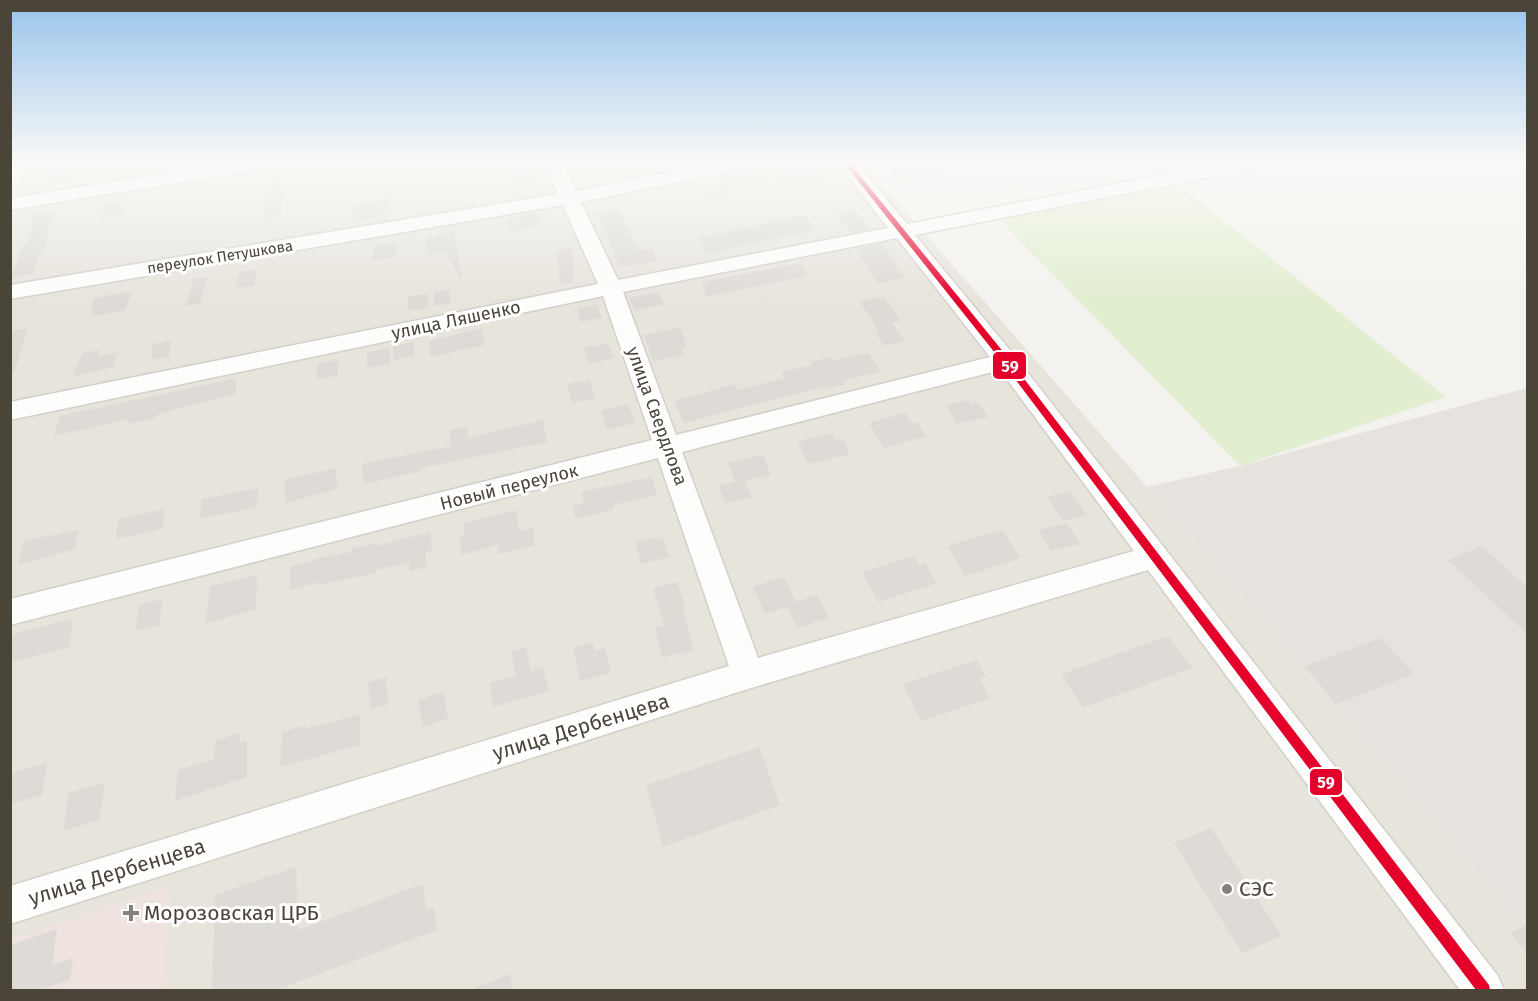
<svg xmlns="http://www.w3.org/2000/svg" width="1538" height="1001" font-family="'Fira Sans',sans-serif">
  <rect width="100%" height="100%" fill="#f4f2ee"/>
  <path fill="#e7e4dc" d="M10,162h852l285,325 380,445v58h-1516z"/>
  <path fill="#e6e2de" d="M1527,388v544l-380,-445 93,-21z"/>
  <path fill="#eee3df" d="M172,885l-8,105h-153l-1,-50z"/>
  <path fill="#e1eecf" d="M1166,175l280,222 -206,69 -245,-251z"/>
  <path fill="#dedbd6" d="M55,162h23l-7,20 -27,4 7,-19h3z
    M517,162h11l9,24 -26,3 -7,-20 5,-1 -1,-4z
    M881,162h54l11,11 -44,11z
    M814,164l12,17 -42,10 -14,-18z
    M760,171l10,14 -50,7 5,8 -14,3 -7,-12 13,-3 -1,-8z
    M286,176l-6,40 -16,3 6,-41z
    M388,199l3,13 -37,9 -2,-15z
    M126,201l-3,14 -22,4 4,-15z
    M618,209l20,41 14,-2 5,13 -38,7 -13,-36 -11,-19z
    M854,210l16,19 -19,4 -15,-19z
    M53,211l-10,43 -4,1 -6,19 -22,4 13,-34h3l7,-29z
    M536,212l5,13 -30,7 -5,-13z
    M804,215l12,15 -109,23 -8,-15z
    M454,231l8,46 -2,1 -15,-27 -16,4 -5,-16z
    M398,243l-4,15 -23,2 4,-15z
    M881,243l9,12 15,23 -27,6 -23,-35z
    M572,248l2,35 -14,2 -4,-35z
    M801,263l7,13 -101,20 -6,-14z
    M258,269l-4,17 -19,2 5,-16z
    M207,277l-7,27 -14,2 7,-27z
    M449,289l1,15 -16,2v-14z
    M133,291l-8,19 -34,7 3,-19z
    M658,292l6,12 -29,7 -6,-13z
    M428,294l-1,14 -20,3 2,-15z
    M884,297l17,24 -9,2 13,18 -21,5 -9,-14 4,-1 -19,-29z
    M597,304l5,14 -21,4 -4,-14z
    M680,327l7,20 -6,1 3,7 -31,6 -9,-26z
    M28,328l-14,45h-4v-42z
    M482,328l3,17 -55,12 -1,-16z
    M171,340l-2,16 -18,4 2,-16z
    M413,342l1,14 -20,4 -1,-14z
    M608,343l6,15 -25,6 -5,-16z
    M390,348v16l-23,4v-16z
    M100,350l-2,6 19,-3 -3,14 -41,10 9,-24z
    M869,353l11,19 -36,8 2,4 -20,5 -1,-3 -141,37 -10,-22 61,-17 3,6 46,-12 -3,-6 31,-7 -2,-3 20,-5 2,4z
    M339,360l-1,16 -22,3 2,-16z
    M236,378v16l-50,12 -29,9 -1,3 -29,6 1,-5 -74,17 6,-20z
    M590,380l5,18 -23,5 -5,-19z
    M969,400l2,4 7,-2 10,15 -31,7 -12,-19z
    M628,404l7,19 -28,7 -6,-19z
    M905,413l6,9 6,1 9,13 -42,12 -15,-25z
    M543,420l4,22 -126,26v3l-57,13 -2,-20 89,-18 -1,-16 18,-3v11z
    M832,433l4,7 6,-2 8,16 -42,10 -10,-23z
    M763,455l8,20 -26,6 6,16 -26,6 -7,-18 17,-4 -7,-18z
    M336,468l1,21 -52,14v-23z
    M652,477l5,18 -44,10 1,4 -38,10 -4,-13 12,-3 -3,-11z
    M258,488l-1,19 -57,12 2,-20z
    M1071,491l16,24 -24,6 -16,-24z
    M165,509l-2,20 -47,10 2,-20z
    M516,510l3,21 14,-3 2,17 -36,9 -2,-9 -35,10 -3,-18 6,-2 -2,-11z
    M1067,523l13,21 -29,7 -13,-21z
    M78,530l-3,19 -57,16 5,-24z
    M1002,530l19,28 -56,18 -18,-30z
    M430,532l2,18 -6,2 1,15 -17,4 -1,-9 -33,8v3l-57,12 1,-3 -30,8v-23l33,-10 29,-5v-4l24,-5v3z
    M657,537l1,3 6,-1 5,18 -28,7 -6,-22z
    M1481,546l46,41v47l-79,-74z
    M914,556l5,9 6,-2 12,20 -59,19 -16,-30z
    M257,575l-1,34 -51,15 5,-38z
    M784,577l12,25 21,-7 12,23 -32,10 -10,-21 -22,7 -12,-27z
    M677,582l8,24h-3l12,44 -32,8 -7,-31 9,-2 -11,-37z
    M163,599l-4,26 -24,6 4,-26z
    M73,619l-4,28 -59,16v-28z
    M1168,636l24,32 -109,40 -22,-34z
    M1381,638l33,36 -78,30 -31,-38z
    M593,642l2,9 10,-3 6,25 -31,8 -7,-33z
    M526,647l5,24 12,-4 6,24 -56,16 -3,-24 26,-7 -5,-25z
    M977,660l9,17 -6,2 10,19 -69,23 -18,-37z
    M386,677l2,27 -18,6 -2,-28z
    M443,692l5,26 -25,9 -5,-27z
    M360,714v31l-80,22 2,-35 24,-7v4z
    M240,733v10l7,-3v37l-72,24 3,-31 36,-11 1,-18z
    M759,747l21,58 -117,42 -17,-62z
    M47,763l-5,32 -32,9v-31z
    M105,783l-6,37 -36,11 6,-38z
    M1211,828l71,108 -40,17 -68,-110z
    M296,867l2,63 125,-46 3,26 8,-3 3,23 -161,60h-64l3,-95z
    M1527,924v29l-16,-20z
    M57,929l-5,36 21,-7 -3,22 -30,10h-30v-45z
    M510,974l3,16h-43z"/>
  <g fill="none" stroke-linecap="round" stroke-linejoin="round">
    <defs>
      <path id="minor" d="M10,162h15l-8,20 -7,2z
        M236,162h44l-3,4 -6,2 -261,42v-12z
        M544,162h18l14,29 143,-29h37l-3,4 -6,2 -166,34 37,78 270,-52 -51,-66h19l51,62 321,-62h38l-3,4 -6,2 -342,67 99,120 484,621 6,14h-44l-312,-420 -400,119 -738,235v-38l719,-220 -71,-208 -648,167v-26l642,-159 -49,-144 -593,124v-18l588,-118 -35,-79 -553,94v-14l548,-91zM897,238l93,119 -314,78 -53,-143zM1000,370l134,181 -376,107 -76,-206z"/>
    </defs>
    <use href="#minor" stroke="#d2d0cb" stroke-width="3"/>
    <use href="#minor" fill="#fdfdfc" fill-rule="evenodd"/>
    <defs>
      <path id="bus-1" d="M843,162h6l160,197 480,626 1,5h-14l-473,-627z"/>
    </defs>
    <use href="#bus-1" stroke="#fff" stroke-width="5"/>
    <use href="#bus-1" fill="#e4002b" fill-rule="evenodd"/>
  </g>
  <linearGradient id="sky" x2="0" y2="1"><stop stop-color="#98c4ec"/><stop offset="0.54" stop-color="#faf9f7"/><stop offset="1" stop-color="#faf9f7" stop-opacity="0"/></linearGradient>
  <rect width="1538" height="302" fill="url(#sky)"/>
  <g fill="#868178" stroke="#fff" stroke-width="2">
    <circle cx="1227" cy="889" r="6"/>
    <path d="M128 904h6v6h6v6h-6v6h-6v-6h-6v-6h6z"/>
  </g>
  <g text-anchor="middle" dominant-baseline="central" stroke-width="6" stroke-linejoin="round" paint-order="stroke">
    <g font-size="15" fill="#4b4439" stroke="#fff">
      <text transform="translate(220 257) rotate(-9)">переулок Петушкова</text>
    </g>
    <g font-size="18" fill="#4b4439" stroke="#fff">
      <text transform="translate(456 320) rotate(-12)">улица Ляшенко</text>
      <text transform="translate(657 416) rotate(70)">улица Свердлова</text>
      <text transform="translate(509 487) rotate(-14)">Новый переулок</text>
    </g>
    <g font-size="21" fill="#4b4439" stroke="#fff">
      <text transform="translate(581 727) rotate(-17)">улица Дербенцева</text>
      <text transform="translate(117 872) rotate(-17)">улица Дербенцева</text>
    </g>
    <g font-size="21" fill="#4b4439" stroke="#fff" text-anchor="start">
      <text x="1239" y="889">СЭС</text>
      <text x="144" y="913">Морозовская ЦРБ</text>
    </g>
  </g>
  <g stroke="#fff" stroke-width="2">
    <rect x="992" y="351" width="35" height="29" rx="6" fill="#e4002b"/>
    <rect x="1309" y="768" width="34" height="28" rx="6" fill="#e4002b"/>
  </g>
  <g font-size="16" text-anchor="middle" font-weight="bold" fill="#fff">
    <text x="1010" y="372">59</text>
    <text x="1326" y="788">59</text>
  </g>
  <rect width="1538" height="1001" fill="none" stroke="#4b4439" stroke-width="24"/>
</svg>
